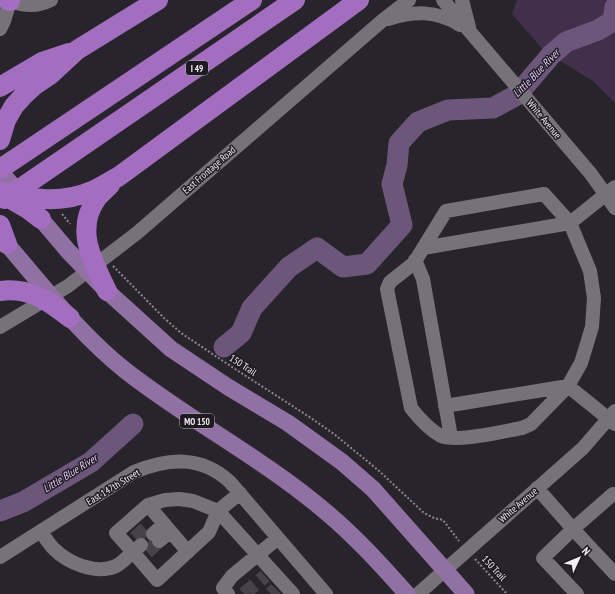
<svg xmlns="http://www.w3.org/2000/svg" width="615" height="594" font-family="'PT Sans Narrow',sans-serif">
  <rect width="100%" height="100%" fill="#28242b"/>
  <path fill="#412f4b" d="M517,0h98v103l-22,-22 -48,-29 -33,-38z"/>
  <g fill="none" stroke-linecap="round" stroke-linejoin="round">
    <path stroke="#6c5679" stroke-width="21" d="M224,347l17,-14 11,-25 37,-41 28,-19 26,19 24,-3 35,-39 -10,-41 5,-19 2,-22 19,-21 30,-12 45,-2 24,-13 34,-40 15,-13 32,-12 15,-9 2,-14
      M0,511l23,-9 68,-40 42,-38"/>
    <path stroke="#464249" stroke-width="14" stroke-dasharray="14 7" stroke-linecap="butt" d="M135,538l12,-11
      M147,552l12,-11
      M244,594l21,-18
      M271,594l5,-5"/>
    <path stroke="#8b878d" stroke-width="2" stroke-dasharray="2 2" stroke-linecap="butt" d="M62,214l8,10
      M113,266l51,52 17,15 51,34 79,51 23,16 44,36 46,43 10,5 9,2 16,21
      M475,559l32,35"/>
    <path stroke="#77727a" stroke-width="14" d="M443,0l148,174 24,34
      M462,0l7,27
      M388,19c26,-8 48,-9 72,6
      M0,29l4,-8 6,-20c15,5 27,6 41,-1
      M615,187l-45,36 -26,-29 -98,17 -32,52 -24,19 -3,7 24,119c7,9 19,22 30,28 15,7 63,-5 81,-8l9,-4 37,-38 47,38
      M423,248l147,-25 20,48 4,27 -2,29 -11,36 -13,23 -123,20
      M415,260l8,19 28,158
      M0,327l68,-41 69,-53 246,-213 26,-20
      M537,488l36,41 40,-35 2,1
      M148,505l40,47
      M41,532c4,5 8,12 13,17 14,14 42,26 62,17 6,-3 12,-10 17,-14l24,28 52,-48 9,-21 22,-18
      M153,534l11,-10
      M159,541l11,-9
      M141,545l-8,7 -17,-19 32,-28 17,-5 14,-1 14,2 25,10 75,83
      M0,557l134,-85c34,-14 67,-17 96,10l96,112
      M228,594l-5,-6 9,-12 46,-38
      M418,594l165,-146 32,-37
      M577,594l-34,-36 30,-29 42,45"/>
    <path stroke="#9170a3" stroke-width="17" d="M0,171l69,81 38,39 64,58 57,38 60,36 54,39 31,27 93,105
      M0,236c40,46 77,96 126,135 64,50 138,88 200,141 30,25 55,53 81,82"/>
    <path stroke="#a36ebf" stroke-width="20" d="M7,0l3,1
      M0,87l42,-25 27,-9
      M0,140l6,-20 8,-14 9,-10 12,-11 15,-10 27,-25 81,-50
      M0,169l252,-169
      M0,191c31,9 63,13 94,-1 8,-3 16,-9 24,-13l241,-177
      M9,198l19,11 13,10
      M5,199l290,-199
      M0,225l7,19
      M0,291c29,-4 49,10 70,27
      M107,291c-14,-30 -33,-61 -10,-93 3,-4 9,-9 13,-13"/>
  </g>
  <g text-anchor="middle" dominant-baseline="central" stroke-width="3" stroke-linejoin="round" paint-order="stroke">
    <g fill="#1e1a21" stroke="#b2afb5" stroke-width="1">
      <rect x="186" y="61" width="22" height="14" rx="3"/>
      <rect x="180" y="414" width="34" height="14" rx="3"/>
    </g>
    <g font-size="9" font-weight="bold" fill="#f2eff4">
      <text x="197" y="68">I 49</text>
      <text x="197" y="421">MO 150</text>
    </g>
    <g font-size="10" fill="#f2eff4" stroke="#1e1a21">
      <text transform="translate(544 119) rotate(50)">White Avenue</text>
      <text transform="translate(209 170) rotate(-41)">East Frontage Road</text>
      <text transform="translate(243 365) rotate(33)">150 Trail</text>
      <text transform="translate(113 487) rotate(-31)">East 147th Street</text>
      <text transform="translate(518 505) rotate(-41)">White Avenue</text>
      <text transform="translate(494 568) rotate(47)">150 Trail</text>
    </g>
    <g font-size="11" font-style="italic" fill="#e5c6f7" stroke="#1e1a21">
      <text transform="translate(536 73) rotate(-46)">Little Blue River</text>
      <text transform="translate(70 473) rotate(-32)">Little Blue River</text>
    </g>
  </g>
  <g transform="translate(579 558) rotate(46)" stroke="#1e1a21" stroke-width="3" paint-order="stroke">
  <path d="M0-3L7 15L0 10L-7 15Z" fill="#f2eff4"/>
  <text y="-6" font-size="11" font-weight="bold" text-anchor="middle" fill="#f2eff4">N</text>
  </g>
</svg>
